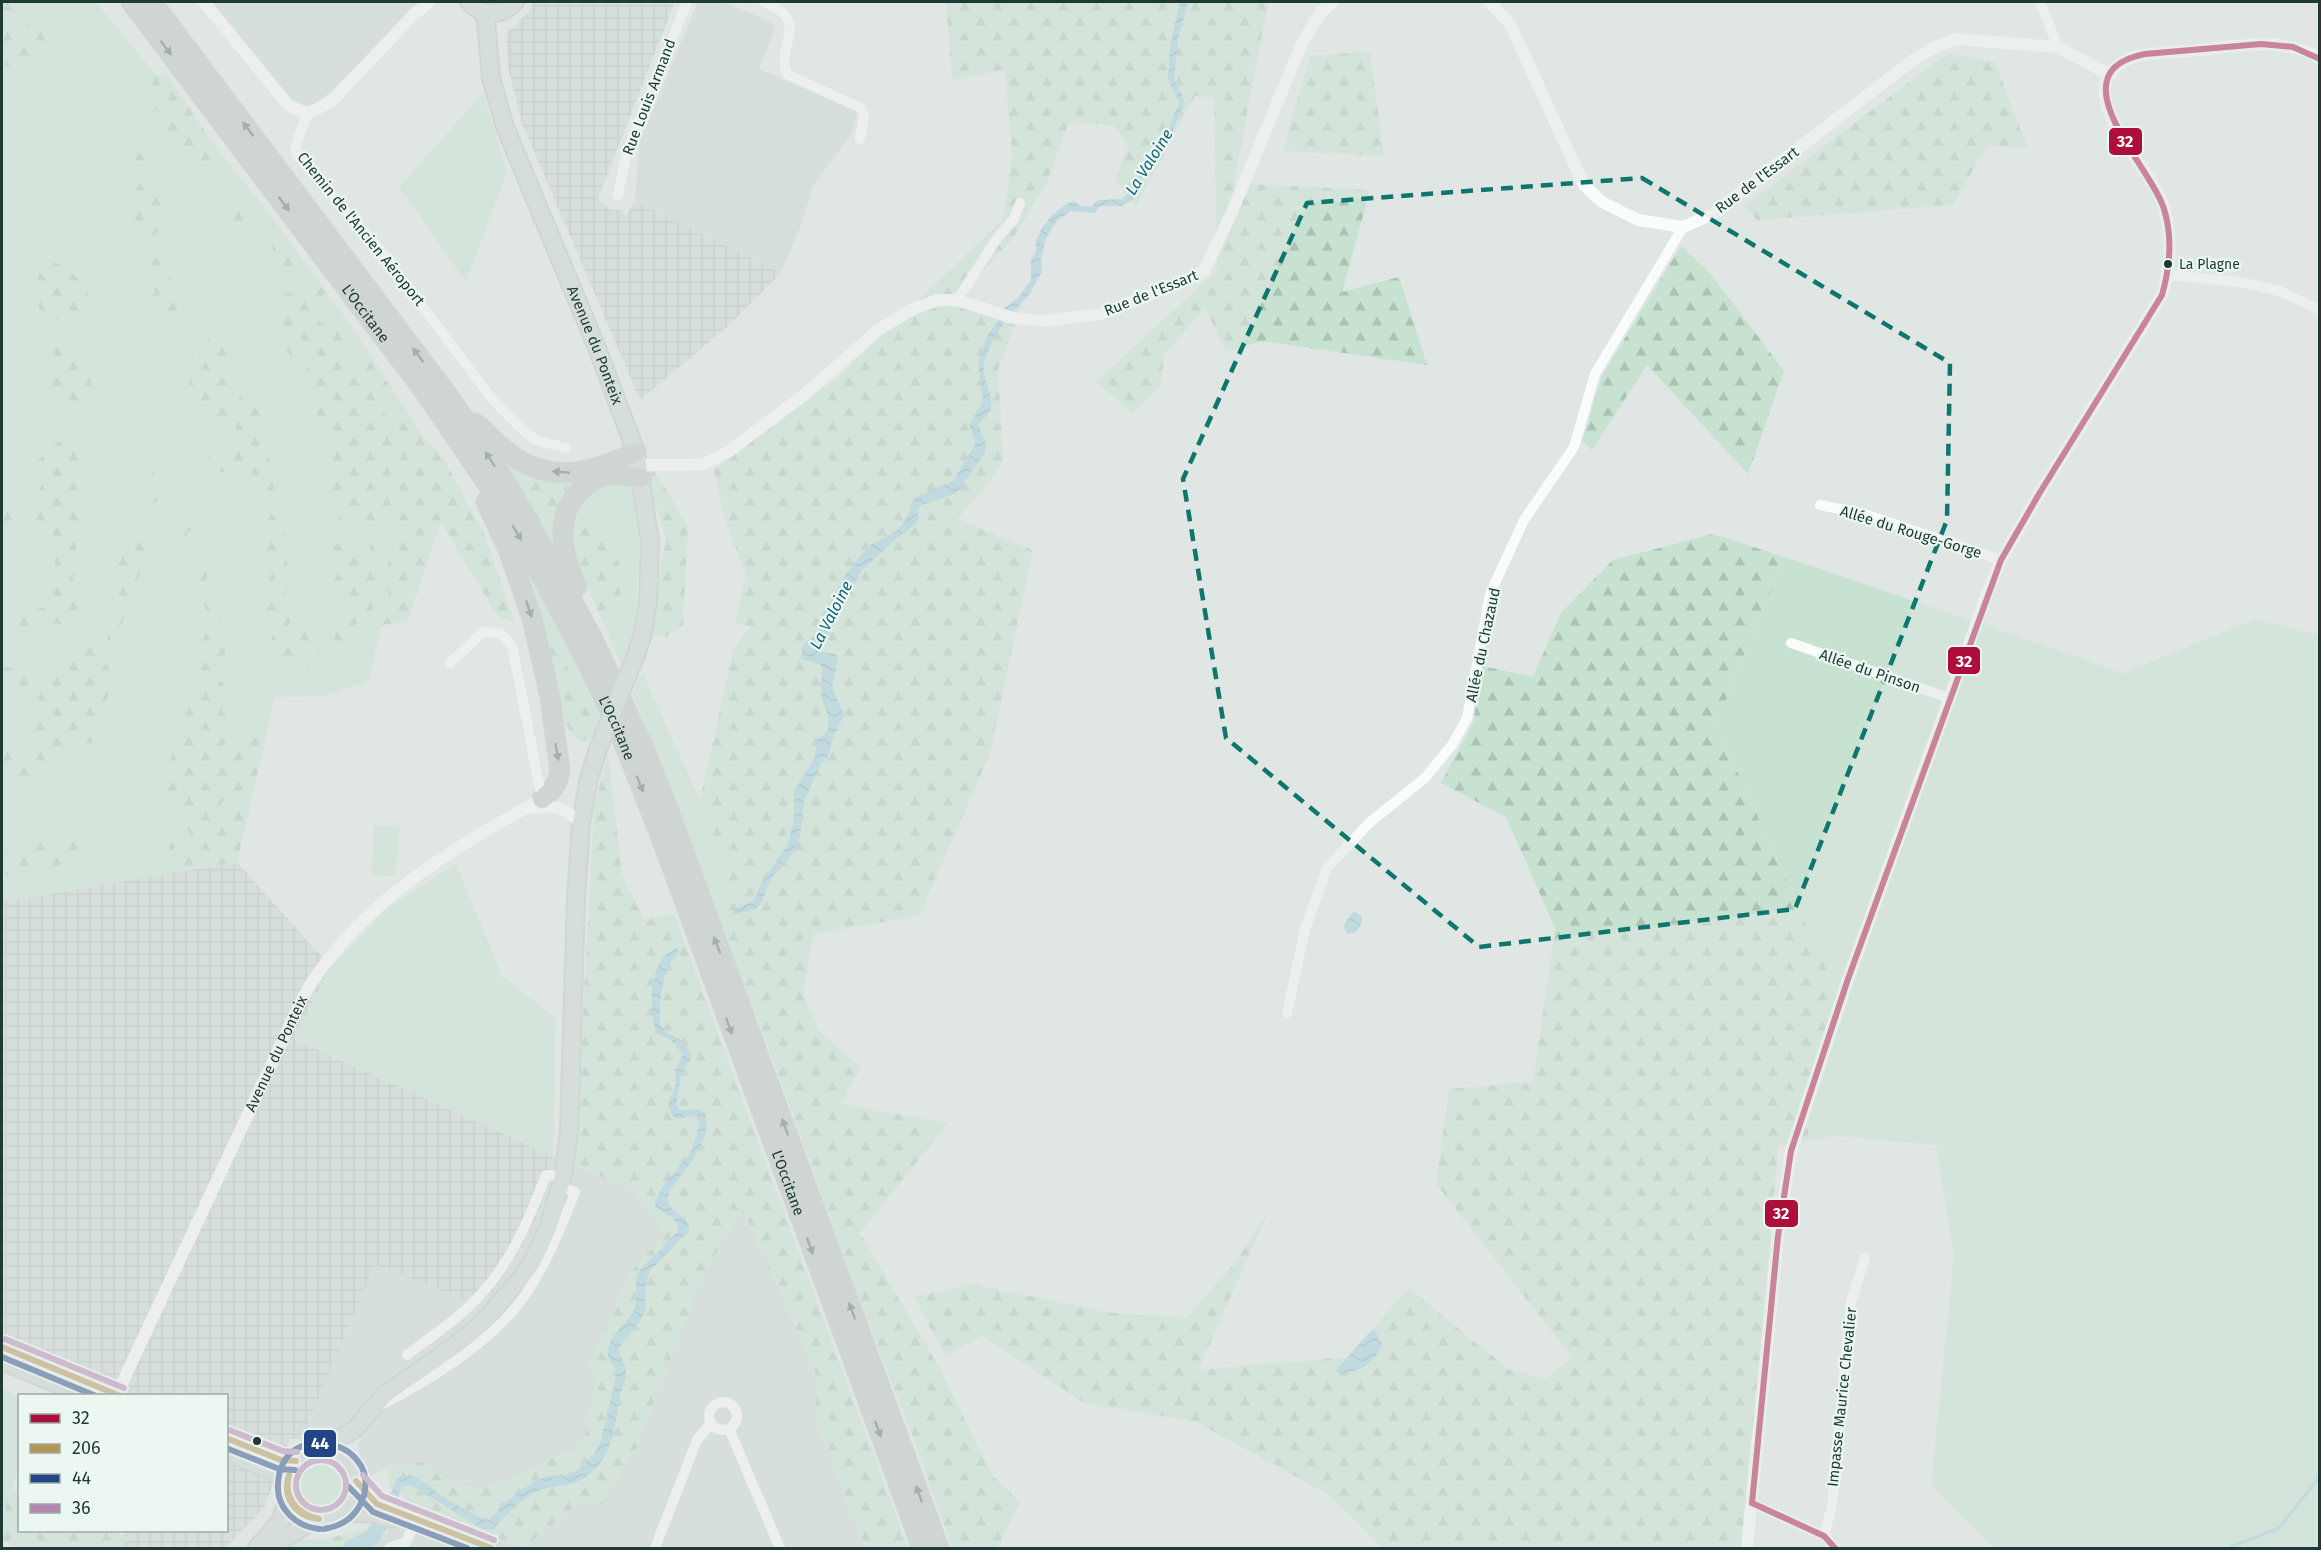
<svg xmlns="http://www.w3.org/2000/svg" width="2321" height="1550" font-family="'Fira Sans',sans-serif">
  <defs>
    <pattern id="industrial-grid" width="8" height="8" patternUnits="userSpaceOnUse" patternTransform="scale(1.5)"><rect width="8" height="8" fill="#cdd8d4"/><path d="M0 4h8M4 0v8" fill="none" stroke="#b0bab7"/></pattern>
    <pattern id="forest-firs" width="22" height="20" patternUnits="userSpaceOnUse" patternTransform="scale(1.5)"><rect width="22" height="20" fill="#c7e2d1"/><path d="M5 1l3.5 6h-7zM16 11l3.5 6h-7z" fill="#aac3b4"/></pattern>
    <pattern id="water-waves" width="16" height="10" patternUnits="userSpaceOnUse" patternTransform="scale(1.5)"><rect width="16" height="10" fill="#9bcdda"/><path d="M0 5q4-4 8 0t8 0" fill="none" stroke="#7ea7b2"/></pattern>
  </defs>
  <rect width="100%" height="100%" fill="#e0e6e4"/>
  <path fill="#cdd8d4" d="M211,2h212l-102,98 -10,5h-7l-14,-6z
    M698,2h24l50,20 3,8 -16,39 98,40 -5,24 -39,53 -12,39 -20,48 -146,-72 4,-57z
    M553,1156l80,35 33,42 -34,37 -45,98 12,6 -16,70 -87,41 -37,3 -37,-26 -35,6 -18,9 -7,-14 -4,-18 4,-10 -17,-11 -22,14 -21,1 73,-174 143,-11 23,-45z
    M743,1208l73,167v45l49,128h-496l18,-14 18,-40 67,36 53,17 58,-47 53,-51 67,-174z"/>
  <path fill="url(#industrial-grid)" d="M533,2h142l-77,196 12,12h12l4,6 9,-15 146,72 -54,54 -87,73 -118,-277 -14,-56 -2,-34 22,-20z
    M237,862l94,105 -37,72 259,117 -12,53 -23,45 -23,35 -17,15 -103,-39 -73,174h-12l-26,69 -39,40h-102l5,-10 -4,-2 3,-5 99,-1v-134l-169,-1 11,-29 -66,-28v-436z"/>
  <path fill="#c7e2d1" d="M2,2h94l167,203 87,119 73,112 -54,245 -46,15 -48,1 -38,165 -235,40z
    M483,93l24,80 -41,109 -67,-95z
    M493,445l32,25 65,5 -21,19 -9,63z
    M603,479l25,5 8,15 4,33 -5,100 -12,37 -20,-46 13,-4 8,-42 -17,-47 -37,4c-2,-24 16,-40 33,-55z
    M509,538l54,99 38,82 -12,23c-13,1 -17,-7 -23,-17l-19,-87z
    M1785,557l339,116 131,-54 64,16v913h-325l-63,-62 23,-231 -18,-110 -98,-9 -31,5 26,-157 -117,-260z
    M643,674l57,126 38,102 -22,12 -83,-220 6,-16z
    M374,825l25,2 -3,49 -25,-1z
    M456,864l46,112 54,42 -3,138 -259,-118 37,-71 55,-58z
    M2,1388l18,10 -1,72 -17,42z
    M292 1486a29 29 0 1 1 58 0a29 29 0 1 1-58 0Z"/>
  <path fill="url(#forest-firs)" d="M2,2h15l-6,22 14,24 2,-27 17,-10 9,16 -7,20 -16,22 -25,-4 -3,-7z
    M946,2h322l-34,181 136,7 -28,102 57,-15 28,88 -165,-24 -36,11 -21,-44 -41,47 -3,30 -28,29 -37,-32 121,-112 -3,-171 -19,-3 -59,110 -21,-26 13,-34 -15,-21 -44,-3 -22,60 -33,55 -47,52 3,20 19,6 34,-11 -25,65 5,92 -12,20 -34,38 76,31 -43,204 -71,162 -105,18 -11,59 16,38 42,37 -20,36 107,19 -88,110 78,132 54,110 28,27 -23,46h-45l-41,-117 -51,-129 -84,-234 -60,-154 22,-13 -38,-101 33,-149 17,-25 -15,-4 11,-46 -23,-64 -9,-42 122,-91 167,-160 9,-63 -7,-86 -53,10z
    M1370,51l14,105 -101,-5 27,-95z
    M1948,53l47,9 33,87 -41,-4 -34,60 -196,15 -13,-14z
    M166,74l54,79 -3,18 -16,3 -5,-9 4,-7 -10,-10 -20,4 -15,-23 9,-12 -18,-17 10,-25z
    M142,136l15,21 -5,18 -16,-6 -9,-9 1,-17z
    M140,182l8,6 9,-4 1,13 8,2 4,13 -11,15 -3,8 -12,1 -9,-11v-14l13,3 -6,-10 -13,-4z
    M253,204l7,9 -8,16 -17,15 -8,-11 7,-21z
    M278,237l5,9h10l13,18 -5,15 -21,4 -3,-6 8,-3 -4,-11 -7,3 -7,-9 6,-7 -2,-9z
    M163,241l9,16 -4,44 13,3 3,5 -4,7 -12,2 -14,-7 -4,-13 5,-6 -7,-10 1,-34z
    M1681,246l30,28 73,97 -36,103 -101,-109 -55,85 -10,-9 20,-65z
    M48,261l18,5 19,20 4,11c-15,26 -24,30 -50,12l-1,-32z
    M321,285l5,6 -5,10 4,7 -7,11 6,6 10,-10v9l16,7 -10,11 6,21 -13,17 9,7 13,-28 9,2 9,-2 5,8 1,13 9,2 -4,32 12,6 9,-12 18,28 19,20 41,75 32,92 -18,-7 -56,-94 -34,100 -26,3 8,-33 -6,-8 15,-63 3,-70 -12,4c0,23 8,71 -12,85l-1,11h-6l1,-13 -6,-1 -2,-24 -6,2 3,7 -23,16 -5,-6 11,-20 6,-4 -2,-13 -10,4 -5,17 -6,-1 1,-32 8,-7 -8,-15 15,-18 -1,-9 -20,-10 -19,-46 9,-19 -6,-5 -11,7 -14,-21 1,-46 12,-1 6,-6 8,7z
    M217,330l22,19 -15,41 8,16 -6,25 -36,-22 -1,-52z
    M56,348l13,8 14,-7 3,16 -9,19 7,-1 6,-6 4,17 -8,13 -6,-1 -5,7 -13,4 2,-26 -20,4 5,-14 -7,-8z
    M253,372l-3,23 19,31 -10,9 11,25 -8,14 13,9 -6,22 -5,2 4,-18 -20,-19 2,-15 -13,18 -22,-1 -8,-16 6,-9 12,4 14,-15 -7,-19 9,-23 -3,-15z
    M61,439l21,11 -9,24 7,32 11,11 -14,19 -4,41 14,25 -17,24 -26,-5 -14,13 -17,-4 -5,-11 34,-11 14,-30 -3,-50h-23l-25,-7 -3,2v-23l25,7 16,-23 11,2 -2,-25h-15z
    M146,453l12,3 -5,20 10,22 -16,8 -11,-6 15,-9 -7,-12z
    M525,470l41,8 2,16 -11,33 -14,2 -20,-34z
    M655,471l33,55 -5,100 -13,7 -3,4 -15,-3 4,-45 10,-49 -20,-65z
    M194,511l-2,10 7,1 -1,6 -11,4v9l-3,3 -7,-12 6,-16z
    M271,514l13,11 3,37 5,15 -8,20 9,9 -7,35 10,2 3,-21 14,4v11l8,10 -12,23 -5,-8 -26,3 -8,-24 10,-18 -16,-2 -2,-23 10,-25 -16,-30z
    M587,525l20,5 17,47 -8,42 -13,4 -33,-76v-13z
    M1713,534l72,23 -69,167 117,260 -26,157 -29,5 -33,385 5,17h-367l-54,-53 -133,-73 -112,-19 -101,-67 -38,20 -31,-60 58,-12 140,29 74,5 50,-56 36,-58 -74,166 149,-13 62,-69 99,81 37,10 27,-22 -136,-173 13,-95 84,-7 22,-154 -49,-111 -65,-34 32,-60 9,-57 51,11 28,-64 52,-53z
    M138,535l10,16 -23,65 -20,45 8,15 -16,65 -26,6 -17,24 -38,12 -14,-12v-21l27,-5 10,-23 -2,-19 7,-23 -22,6 -20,-3v-17l36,8 25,-10 3,-21 40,1 13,-46 -1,-47z
    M349,536l3,7 11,6 1,21 17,-18 -9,59 -18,14 -9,21 -11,-2 1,-5 -6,-2 3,-7 10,-1 6,-17 -4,-11 2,-7 -12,-14 8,-12 -1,-9 -11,-11z
    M203,551l6,4 -3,31 12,1 -7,18 10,17 -8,2 -17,-35z
    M207,629l10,11 8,4v11l-8,23 12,11 -4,15 -4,6 8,7 5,11 -16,26 -5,20 20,-18 -2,-13 17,-7 19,-2 -30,128 -73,13 18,-27 33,-13 15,-27 -5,-11 -17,31 -16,10 -5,-9 -15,22 -10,-7 18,-26 -7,-14 -13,-1 -3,-15 25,-55 10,-42 21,-17 -12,-2 -7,-11z
    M555,637l13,31 32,55 -10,14 -6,3 -10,-3 -8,-12 -19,-87z
    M608,752l14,123 22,44 30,-5 234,634h-43l-49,-128v-45l-73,-166 -40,66 -67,174 -35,56 -18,-5 -58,47 -53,-17 -83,-43 -2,-19 35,-6 37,26 37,-3 87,-41 16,-70 -12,-6 45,-98 33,-36 -32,-43 -58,-26 19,-357z
    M48,834l38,5 -1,15 -16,-1 -11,14 -56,9v-26h29z
    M10,1488l9,4 1,38 91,1 17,7 -5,10h-106c-4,-2 -10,-4 -13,-7 -4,-10 2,-42 6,-53z
    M370,1528l17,6 -18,14h-80l7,-8h25z"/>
  <path fill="url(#water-waves)" d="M1180,2h8l-10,38 -4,41 8,13 2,11 -15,34 -25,35 -9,24 -14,8h-21l-5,7 -24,-2 -14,10 -11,17 -5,21 1,13 -13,23 -18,19 -10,-4 17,-12 13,-18v-20l5,-8v-11l6,-13 10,-13 14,-11 8,-3 7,5 10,1 7,-7 24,-1 8,-8 11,-22 24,-31 14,-36 -11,-23 2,-33z
    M1001,317l4,4c-8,13 -18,28 -21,43 -2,15 12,35 6,47 -2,5 -9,9 -12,14l8,19 -1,9 -26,37 -5,4 -34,12 -2,6 1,8 -3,4 -20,15 -34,31 -33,64 -10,13 3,5 13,2 3,3 -6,30 12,28 -11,23 -5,19 -7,7 -17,37 -4,35 -6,16 -22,26 -12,27 -5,4 -22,6v-5l20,-9 12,-24 22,-31 7,-26v-29l21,-33 2,-18c23,-14 5,-30 4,-48 -1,-9 2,-17 1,-25l-3,-3 -18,-5 2,-14 15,-13 6,-13 -2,-4 25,-43 22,-26 27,-15 8,-9 12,-25 37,-16 23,-38 -7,-18 14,-24 -5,-39 10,-28z
    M1356,912l6,5c0,9 -5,18 -15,16l-4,-7 9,-13z
    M677,948l3,4c-17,14 -19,39 -20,60 0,4 -1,10 1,14 5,12 26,8 30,33l-10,17 -5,29 4,5c10,1 16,-3 25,3 7,24 -13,47 -25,64 -4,7 -10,12 -12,20 -3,13 21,18 21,34l-40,41 -4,15v24l-6,12 -20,24c-1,11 8,16 7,26 0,9 -6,18 -7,27 -4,33 -10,70 -45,83 -12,4 -25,3 -36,8 -19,9 -32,24 -45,39l-11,-1 -71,-44 -9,2 -6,16 -9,-4 6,-10 3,-9 12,-5 9,2 31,23 40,21 19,-20 28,-20 13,-5 18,-1 11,-5 17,-16 6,-10 17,-72c-2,-7 -10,-11 -9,-20 2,-20 18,-26 26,-42 6,-13 -2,-30 6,-40 12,-14 27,-25 38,-40 -1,-13 -13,-16 -23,-23 3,-23 23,-36 35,-54 5,-9 7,-22 10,-32l-3,-5 -21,3 -5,-5 -3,-11 8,-19 -1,-13 8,-17 -12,-14 -15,-7c-7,-24 -9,-75 21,-85z
    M1375,1330l7,15c-7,18 -23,27 -41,29l-6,-3 35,-39z"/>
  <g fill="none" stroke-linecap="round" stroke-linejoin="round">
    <path stroke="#9bcdda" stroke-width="3" d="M2228,1548l51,-20 41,-52"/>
    <path stroke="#9bcdda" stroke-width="16" d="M351,1548l21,-11 8,-13"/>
    <defs>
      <g id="primary">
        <path d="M469,2c14,15 32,15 46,0"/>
        <path id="s2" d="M482,12l4,9 5,57 14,49 92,221 39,104 14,89 -2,61 -5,31 -7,22"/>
        <path d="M2,1347l119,49"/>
        <path d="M2,1361l83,35"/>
        <path d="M226,1438l55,22 15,1"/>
        <path d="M320,1450l35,-21 30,-35 71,-49 25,-21 40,-46 12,-17 16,-35 14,-50 6,-44 7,-233 5,-76 8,-45 9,-29"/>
        <circle cx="321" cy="1485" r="35"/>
        <path d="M226,1452l48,19 12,11"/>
        <path d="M356,1481l21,23 114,44"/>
        <path d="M344,1512l32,2 14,5"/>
        <path d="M257,1548l24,-28 7,-23"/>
        <path d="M273,1548l5,-5 36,-23"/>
      </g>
      <g id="motorway">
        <path id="s3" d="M131,2l296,393 63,93 52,89 46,88 30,64 41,103 263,716"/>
        <path d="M152,2l301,400 60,92 79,143 52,111 26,66 269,734"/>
        <path d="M475,423c11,9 20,19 31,28 44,35 85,22 130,1"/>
        <path d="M486,502l22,47 24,69 18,79 10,73c-2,14 -7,20 -18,29"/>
        <path d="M577,587c-15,-33 -25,-72 7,-100 8,-7 18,-12 29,-13 10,0 19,3 28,4"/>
      </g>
    </defs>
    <use href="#primary" stroke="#bac4c1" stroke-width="20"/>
    <use href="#motorway" stroke="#bac4c1" stroke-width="21"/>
    <path stroke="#fafbfb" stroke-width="10" d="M764,2c50,19 9,45 24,73l73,33 3,9 -4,22
      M2040,2l18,45
      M307,114l-12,34 3,8 82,94 113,150 32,32 11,8 30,8
      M618,195l9,-44 60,-149
      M2168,275l71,7 41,9 40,19
      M957,300l41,-63 16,-18 6,-16
      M1820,505l44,9 137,46
      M1791,643l158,55
      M450,663l33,-31 17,1 12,13 30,153
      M1287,1013l18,-84 22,-61 42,-45 56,-45 27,-33 15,-27 23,-124 34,-74 50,-73 21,-73 88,-147
      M407,1355c26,-20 54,-38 75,-62 31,-34 48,-77 64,-118l17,1
      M709 1416a14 14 0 1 1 28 0a14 14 0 1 1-28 0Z
      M379,1406c51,-26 116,-65 148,-114 21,-31 34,-65 48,-100l-15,-5
      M729,1429l51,119
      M1752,1503l72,33 11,12
      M1824,1536l8,-31 19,-203 14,-44
      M389,1548l17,-6 11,-23
      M655,1548l42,-108 14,-17"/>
    <g stroke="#fafbfb" stroke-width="12">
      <path d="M204,2l85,104 18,8 25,-13 81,-86 16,-13"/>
      <path d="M1490,2l20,22 74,161 18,17 36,18 45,7 28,-12 201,-154 23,-14 20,-8 103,8 52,28"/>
      <path d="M639,465h53l12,-1 24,-12 77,-58 73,-64 35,-21 25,-9h19l56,18 31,3 56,-7 78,-30 26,-13 28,-59 70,-169 19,-31 12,-10"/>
      <path d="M533,808c20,-5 33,1 48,15"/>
      <path id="s1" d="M116,1396l186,-397c50,-92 151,-151 240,-200"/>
      <path d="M1747,1548l31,-312 13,-85 57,-172 141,-390 12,-29 38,-66 123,-199c10,-32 11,-67 -2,-98 -15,-36 -96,-111 -29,-139 15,-6 50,-6 68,-8 36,-4 90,-14 121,9"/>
    </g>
    <use href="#primary" stroke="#cbd5d2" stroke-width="16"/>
    <use href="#motorway" stroke="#b8c1bf" stroke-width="18"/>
    <defs>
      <path id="primary-bridge" d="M598,749l38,-94"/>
    </defs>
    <use href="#primary-bridge" stroke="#bac4c1" stroke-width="20" stroke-linecap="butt"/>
    <use href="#primary-bridge" stroke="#cbd5d2" stroke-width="16"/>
    <defs>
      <path id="bus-1" d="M1752,1503l26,-267 13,-85 57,-172 153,-419 38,-66 123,-199c8,-28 11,-57 2,-86 -12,-42 -112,-137 -19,-155l116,-10 32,3 27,12
        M1752,1503l72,33 11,12"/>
      <path id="bus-2" d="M2,1347l118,49
        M226,1438l55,22 15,1
        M289,1475c-6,24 9,39 30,44
        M289,1475c-8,23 8,42 30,44
        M356,1481l21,23 114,44"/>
      <path id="bus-3" d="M2,1357l94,39
        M226,1448l53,21 16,1
        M349,1487l24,25 94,36
        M320,1529c-24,-2 -44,-21 -42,-45 4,-71 113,-41 82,21 -8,15 -20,21 -36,24"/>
      <path id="bus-4" d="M5,1339l119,49
        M229,1430l54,21 14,1
        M296 1485a25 25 0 1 1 50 0a25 25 0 1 1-50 0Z
        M363,1475l19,21 112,44"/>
    </defs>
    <use href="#bus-1" stroke="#edf7f2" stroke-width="10"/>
    <use href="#bus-2" stroke="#edf7f2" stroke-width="10"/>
    <use href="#bus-3" stroke="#edf7f2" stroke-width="10"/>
    <use href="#bus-4" stroke="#edf7f2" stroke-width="10"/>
    <use href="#bus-1" stroke="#ad0e3a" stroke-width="6"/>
    <use href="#bus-2" stroke="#b49750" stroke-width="6"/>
    <use href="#bus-3" stroke="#224585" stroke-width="6"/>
    <use href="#bus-4" stroke="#b686b1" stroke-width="6"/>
  </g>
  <defs><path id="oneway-solid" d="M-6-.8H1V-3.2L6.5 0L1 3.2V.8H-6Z" transform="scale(1.5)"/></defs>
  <g fill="#5b706c">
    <use href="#oneway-solid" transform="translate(166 48) rotate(53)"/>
    <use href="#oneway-solid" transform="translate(248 129) rotate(-127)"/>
    <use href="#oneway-solid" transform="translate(284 204) rotate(53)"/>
    <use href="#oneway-solid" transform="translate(418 355) rotate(-127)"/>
    <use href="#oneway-solid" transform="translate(490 459) rotate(-123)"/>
    <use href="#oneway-solid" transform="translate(561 472) rotate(-175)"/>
    <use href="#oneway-solid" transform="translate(517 533) rotate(59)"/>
    <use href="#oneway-solid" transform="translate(529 609) rotate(71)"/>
    <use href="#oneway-solid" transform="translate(557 752) rotate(80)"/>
    <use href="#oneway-solid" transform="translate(640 784) rotate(68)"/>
    <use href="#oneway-solid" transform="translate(717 945) rotate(-111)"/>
    <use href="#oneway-solid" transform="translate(729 1026) rotate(70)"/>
    <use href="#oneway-solid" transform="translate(785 1127) rotate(-110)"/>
    <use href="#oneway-solid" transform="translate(810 1246) rotate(70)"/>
    <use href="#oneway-solid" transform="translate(852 1311) rotate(-110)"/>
    <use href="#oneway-solid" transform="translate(878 1429) rotate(70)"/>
    <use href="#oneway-solid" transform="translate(919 1494) rotate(-110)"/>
  </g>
  <path d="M0 0H2321V1550H0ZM1642,178l308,185 -3,157 -152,389 -316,38 -253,-209 -43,-259 124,-276z" fill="#e0e6e4" fill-opacity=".55" fill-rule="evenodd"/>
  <path fill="none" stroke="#0f766e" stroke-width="4.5" stroke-dasharray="12 8" stroke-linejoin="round" d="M1642,178l308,185 -3,157 -152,389 -316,38 -253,-209 -43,-259 124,-276z"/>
  <g fill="#1d3a34" stroke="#edf7f2" stroke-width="2">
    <circle cx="2168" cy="264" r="5"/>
    <circle cx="257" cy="1441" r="5"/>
  </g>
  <g text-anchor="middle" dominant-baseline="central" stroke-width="4.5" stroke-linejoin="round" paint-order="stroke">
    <g font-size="14" fill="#1d3a34" stroke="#edf7f2" text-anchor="start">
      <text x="2179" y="264">La Plagne</text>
    </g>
    <g font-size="15" fill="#1d3a34" stroke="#edf7f2">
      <text transform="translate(649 97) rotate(-69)">Rue Louis Armand</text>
      <text transform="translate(1757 180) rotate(-37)">Rue de l'Essart</text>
      <text transform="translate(361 229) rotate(51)">Chemin de l'Ancien Aéroport</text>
      <text transform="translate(1151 293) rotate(-22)">Rue de l'Essart</text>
      <text stroke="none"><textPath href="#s3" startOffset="390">L'Occitane</textPath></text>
      <text stroke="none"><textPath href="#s2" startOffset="354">Avenue du Ponteix</textPath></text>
      <text transform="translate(1911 532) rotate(17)">Allée du Rouge-Gorge</text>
      <text transform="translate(1483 645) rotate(-78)">Allée du Chazaud</text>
      <text transform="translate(1870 671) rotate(19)">Allée du Pinson</text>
      <text stroke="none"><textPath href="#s3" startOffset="876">L'Occitane</textPath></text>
      <text stroke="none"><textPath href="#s1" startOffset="378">Avenue du Ponteix</textPath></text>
      <text stroke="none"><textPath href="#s3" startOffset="1362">L'Occitane</textPath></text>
      <text transform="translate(1842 1397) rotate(-84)">Impasse Maurice Chevalier</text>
    </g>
    <g font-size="16" font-style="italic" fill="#13637a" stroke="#edf7f2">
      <text transform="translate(1149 162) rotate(-58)">La Valoine</text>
      <text transform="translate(831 615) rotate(-63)">La Valoine</text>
    </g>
  </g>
  <g stroke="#edf7f2" stroke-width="2">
    <rect x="2108" y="127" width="35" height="29" rx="6" fill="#ad0e3a"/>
    <rect x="1947" y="646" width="34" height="29" rx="6" fill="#ad0e3a"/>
    <rect x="1764" y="1199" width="35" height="29" rx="6" fill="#ad0e3a"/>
    <rect x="303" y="1429" width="34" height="29" rx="6" fill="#224585"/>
  </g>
  <g font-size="16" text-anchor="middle" font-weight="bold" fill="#fff">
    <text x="2125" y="147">32</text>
    <text x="1964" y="667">32</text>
    <text x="1781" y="1219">32</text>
    <text x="320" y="1449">44</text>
  </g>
  <rect width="2321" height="1550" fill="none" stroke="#1d3a34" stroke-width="6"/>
  <rect x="18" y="1394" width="210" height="138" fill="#edf7f2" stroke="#9aaba6" stroke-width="1.5"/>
  <rect x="30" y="1414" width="30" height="9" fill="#ad0e3a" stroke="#9aaba6" stroke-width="1.5"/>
  <text x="72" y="1424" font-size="18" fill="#1d3a34">32</text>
  <rect x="30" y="1444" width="30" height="9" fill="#b49750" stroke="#9aaba6" stroke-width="1.5"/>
  <text x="72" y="1454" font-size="18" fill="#1d3a34">206</text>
  <rect x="30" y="1474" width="30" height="9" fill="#224585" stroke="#9aaba6" stroke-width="1.5"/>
  <text x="72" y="1484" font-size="18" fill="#1d3a34">44</text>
  <rect x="30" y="1504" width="30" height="9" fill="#b686b1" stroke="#9aaba6" stroke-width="1.5"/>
  <text x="72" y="1514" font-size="18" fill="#1d3a34">36</text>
</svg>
